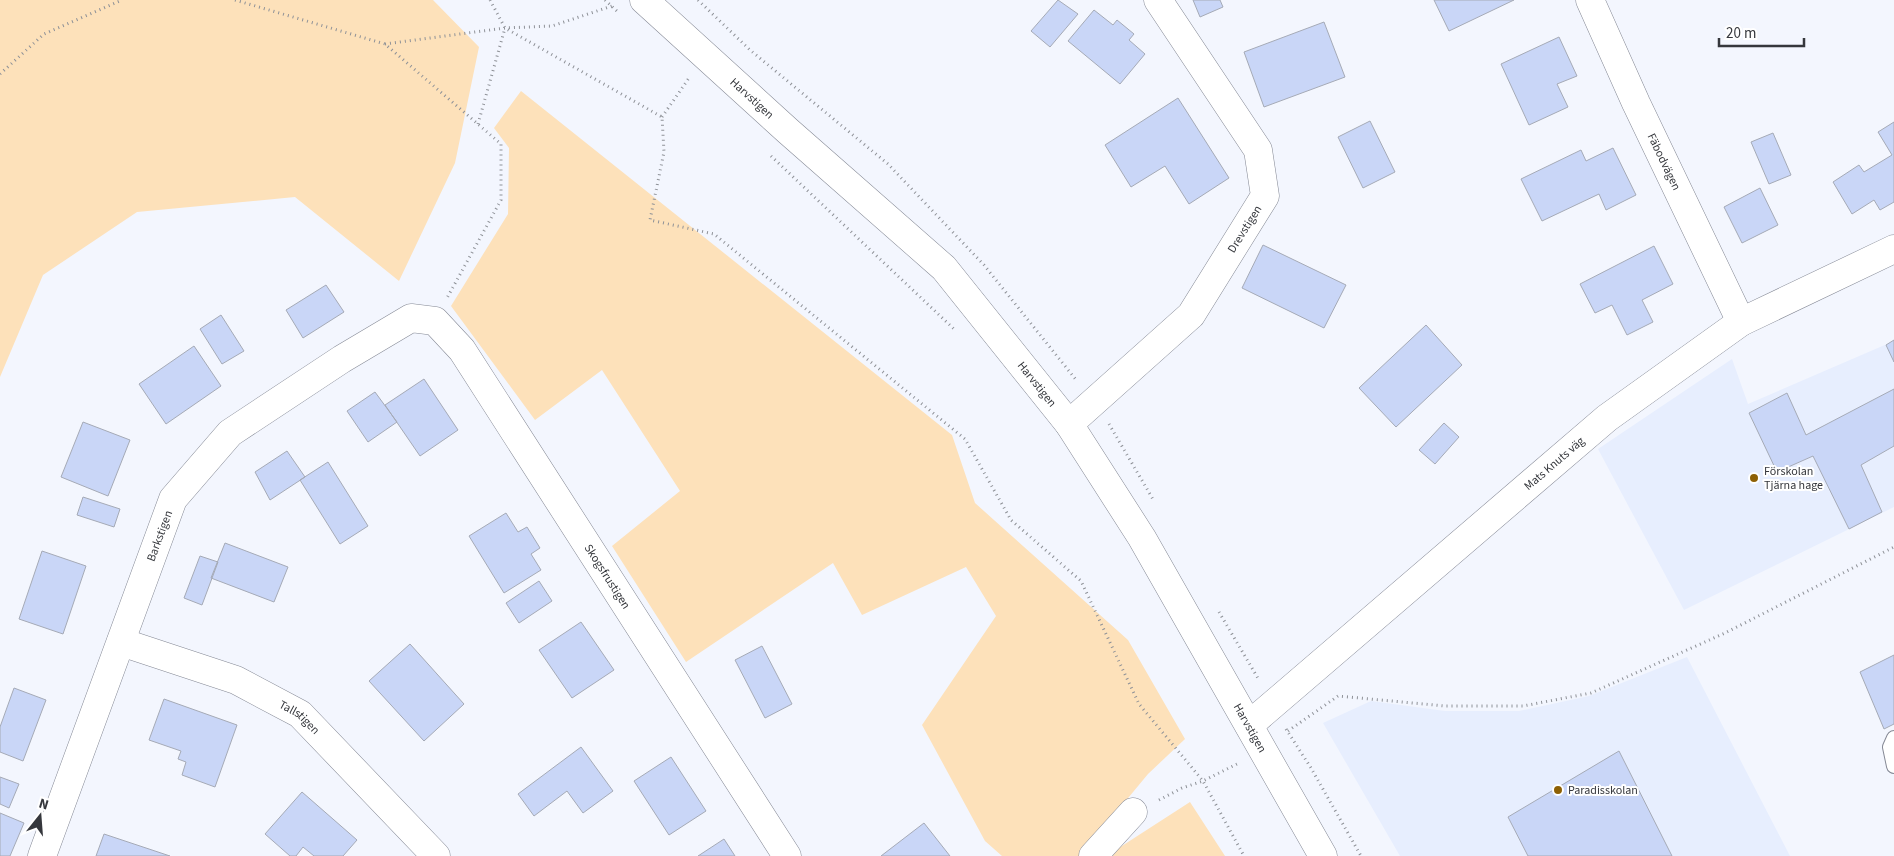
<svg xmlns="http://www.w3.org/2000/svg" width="1894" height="856" font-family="'Source Sans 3',sans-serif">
  <rect width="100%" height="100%" fill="#f3f6fe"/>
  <path fill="#e7eefe" d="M1894,341v166l-210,103 -86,-161 134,-90 16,45z
    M1687,657l103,199h-390l-77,-133 48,-22 74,10h74l70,-15z"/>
  <path fill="#fde1ba" d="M0,0h433l46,47 -24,116 -56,118 -104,-84 -158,15 -94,63 -43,102z
    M521,91l431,344 23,68 153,137 57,99 -37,35 -68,82h-78l-17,-15 -63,-116 74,-109 -30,-49 -104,48 -29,-52 -147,99 -74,-116 68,-55 -78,-121 -67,50 -84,-114 57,-92 1,-66 -15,-20z
    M1190,802l35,54h-116l2,-3z"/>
  <path fill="#c9d6f7" stroke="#a5aab6" d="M1058,0l20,14 -28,33 -19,-16z
    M1193,0h27l3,7 -23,10z
    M1434,0h80l-65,31z
    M1094,10l19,15 4,-5 17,14 -5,6 16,14 -25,30 -52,-43z
    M1324,22l21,55 -81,30 -20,-55z
    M1559,37l18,39 -20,8 11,23 -39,18 -28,-61z
    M1178,98l51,80 -40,26 -24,-38 -34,21 -26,-42z
    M1370,121l25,51 -32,16 -25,-51z
    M1894,122v80l-14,8 -6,-10 -22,14 -19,-32 26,-17 5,7 28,-17 -14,-23z
    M1773,133l18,42 -22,9 -18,-42z
    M1613,148l23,47 -30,15 -7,-16 -57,27 -21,-42 60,-29 5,11z
    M1760,188l18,37 -36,18 -18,-36z
    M1263,245l83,40 -22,43 -82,-40z
    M1654,246l19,38 -31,16 11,22 -26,13 -15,-30 -17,8 -15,-29z
    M326,285l18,27 -41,26 -17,-28z
    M221,315l23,36 -22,13 -22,-35z
    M1426,325l36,40 -66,62 -37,-39z
    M1894,340v22l-8,-17z
    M194,346l27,40 -55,38 -27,-40z
    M424,379l34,51 -38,26 -35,-51z
    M1894,389v57l-33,19 21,47 -33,17 -36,-73 -36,16 -28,-59 38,-20 19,42z
    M375,392l22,30 -29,20 -21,-31z
    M83,422l47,18 -22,56 -47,-19z
    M1444,423l15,14 -24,27 -16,-14z
    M287,451l18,26 -35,23 -15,-28z
    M328,462l40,64 -28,18 -40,-64z
    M83,497l37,12 -6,18 -37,-12z
    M506,513l12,19 9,-5 13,21 -9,6 10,16 -37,23 -35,-57z
    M225,543l63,24 -14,35 -63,-24z
    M42,551l44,15 -23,68 -44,-15z
    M200,556l18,6 -16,43 -18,-7z
    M539,581l13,20 -33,22 -13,-20z
    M581,622l33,48 -42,28 -33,-48z
    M410,644l54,60 -40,37 -55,-60z
    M762,646l30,58 -27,14 -30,-58z
    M1894,655v69l-10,5 -24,-57z
    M14,688l32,12 -23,61 -23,-9v-25z
    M164,699l73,26 -22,62 -33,-12 4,-13 -8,-3 3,-8 -32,-11z
    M581,747l32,44 -30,22 -16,-22 -33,25 -16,-22z
    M1619,751l53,105h-144l-20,-39z
    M671,757l35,54 -37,24 -35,-54z
    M0,777l19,7 -10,24 -9,-4z
    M302,792l55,48 -14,16h-29l-11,-9 -7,9h-6l-25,-22z
    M0,813l24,10 -14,33h-10z
    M924,823l26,33h-69z
    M104,834l66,22h-74z
    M724,839l11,17h-37z"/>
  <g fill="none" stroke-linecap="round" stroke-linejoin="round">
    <defs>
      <path id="service" d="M1894,738l-4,9 4,19"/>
      <g id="minor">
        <path id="s1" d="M644,0l144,131 156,137 125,156 73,114 181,318"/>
        <path id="s2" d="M1590,0l46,103 105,219"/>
        <path id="s3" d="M1069,424l122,-109 74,-119 -7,-46 -100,-150"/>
        <path id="s4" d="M121,642l115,38 64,34 136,142"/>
        <path id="s5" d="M1249,725l358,-307 134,-96 153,-73"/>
        <path id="s6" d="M42,856l131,-357 57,-66 112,-74 69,-41 24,3 27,29 325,506"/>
        <path d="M1093,856l40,-44"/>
      </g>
    </defs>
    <use href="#service" stroke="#858995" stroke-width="16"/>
    <use href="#minor" stroke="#858995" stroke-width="29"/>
    <path stroke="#8e9197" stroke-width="3" stroke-dasharray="1 4" stroke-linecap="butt" d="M235,0l150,44 116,100v56l-54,98
      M490,0l15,28 157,89 2,35 -14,68 64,14 251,205 46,81 70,61 58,123 64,77 41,75
      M605,0l14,13
      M698,0l52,50 138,114 96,101 93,116
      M385,44l120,-16 47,-2 60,-20
      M0,74l44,-40 78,-34
      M662,117l27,-39
      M478,124l27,-96
      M771,156l183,173
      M1109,424l45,77
      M1219,612l40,68
      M1286,729l25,39 50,88
      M1288,731l50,-35 107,10h78l68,-13 134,-60 169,-86
      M1159,800l23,-12 21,-7 36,-18"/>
    <use href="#service" stroke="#fff" stroke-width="14"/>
    <use href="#minor" stroke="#fff" stroke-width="28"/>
  </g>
  <g fill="#8d6005" stroke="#fff" stroke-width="2">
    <circle cx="1754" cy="478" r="5"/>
    <circle cx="1558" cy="790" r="5"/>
  </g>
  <g text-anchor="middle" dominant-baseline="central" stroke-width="4" stroke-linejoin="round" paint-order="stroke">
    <g font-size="12" fill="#35373c" stroke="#fff">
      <text stroke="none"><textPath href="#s1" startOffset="146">Harvstigen</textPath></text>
      <text stroke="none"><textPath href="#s2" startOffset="178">Fäbodvägen</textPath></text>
      <text stroke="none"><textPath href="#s3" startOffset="265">Drevstigen</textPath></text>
      <text stroke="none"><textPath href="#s1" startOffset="551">Harvstigen</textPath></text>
      <text stroke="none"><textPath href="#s5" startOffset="402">Mats Knuts väg</textPath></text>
      <text stroke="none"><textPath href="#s6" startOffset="341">Barkstigen</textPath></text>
      <text stroke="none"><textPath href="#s6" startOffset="1015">Skogsfrustigen</textPath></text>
      <text stroke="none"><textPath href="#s4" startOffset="195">Tallstigen</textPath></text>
      <text stroke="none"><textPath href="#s1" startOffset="956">Harvstigen</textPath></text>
    </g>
    <g font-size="12" fill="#35373c" stroke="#fff" text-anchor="start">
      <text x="1764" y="471">Förskolan<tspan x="1764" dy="14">Tjärna hage</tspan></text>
      <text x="1568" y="790">Paradisskolan</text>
    </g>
  </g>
  <g transform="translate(40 816) rotate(17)" stroke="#ffffff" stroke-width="4" paint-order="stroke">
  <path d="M0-4L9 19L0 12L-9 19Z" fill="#35373c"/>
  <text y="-8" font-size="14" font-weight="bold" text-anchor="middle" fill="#35373c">N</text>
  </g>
  <path d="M1719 38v8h85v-8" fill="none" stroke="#35373c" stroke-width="2.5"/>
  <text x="1726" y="38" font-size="15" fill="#35373c" stroke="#ffffff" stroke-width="4" paint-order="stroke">20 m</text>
</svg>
